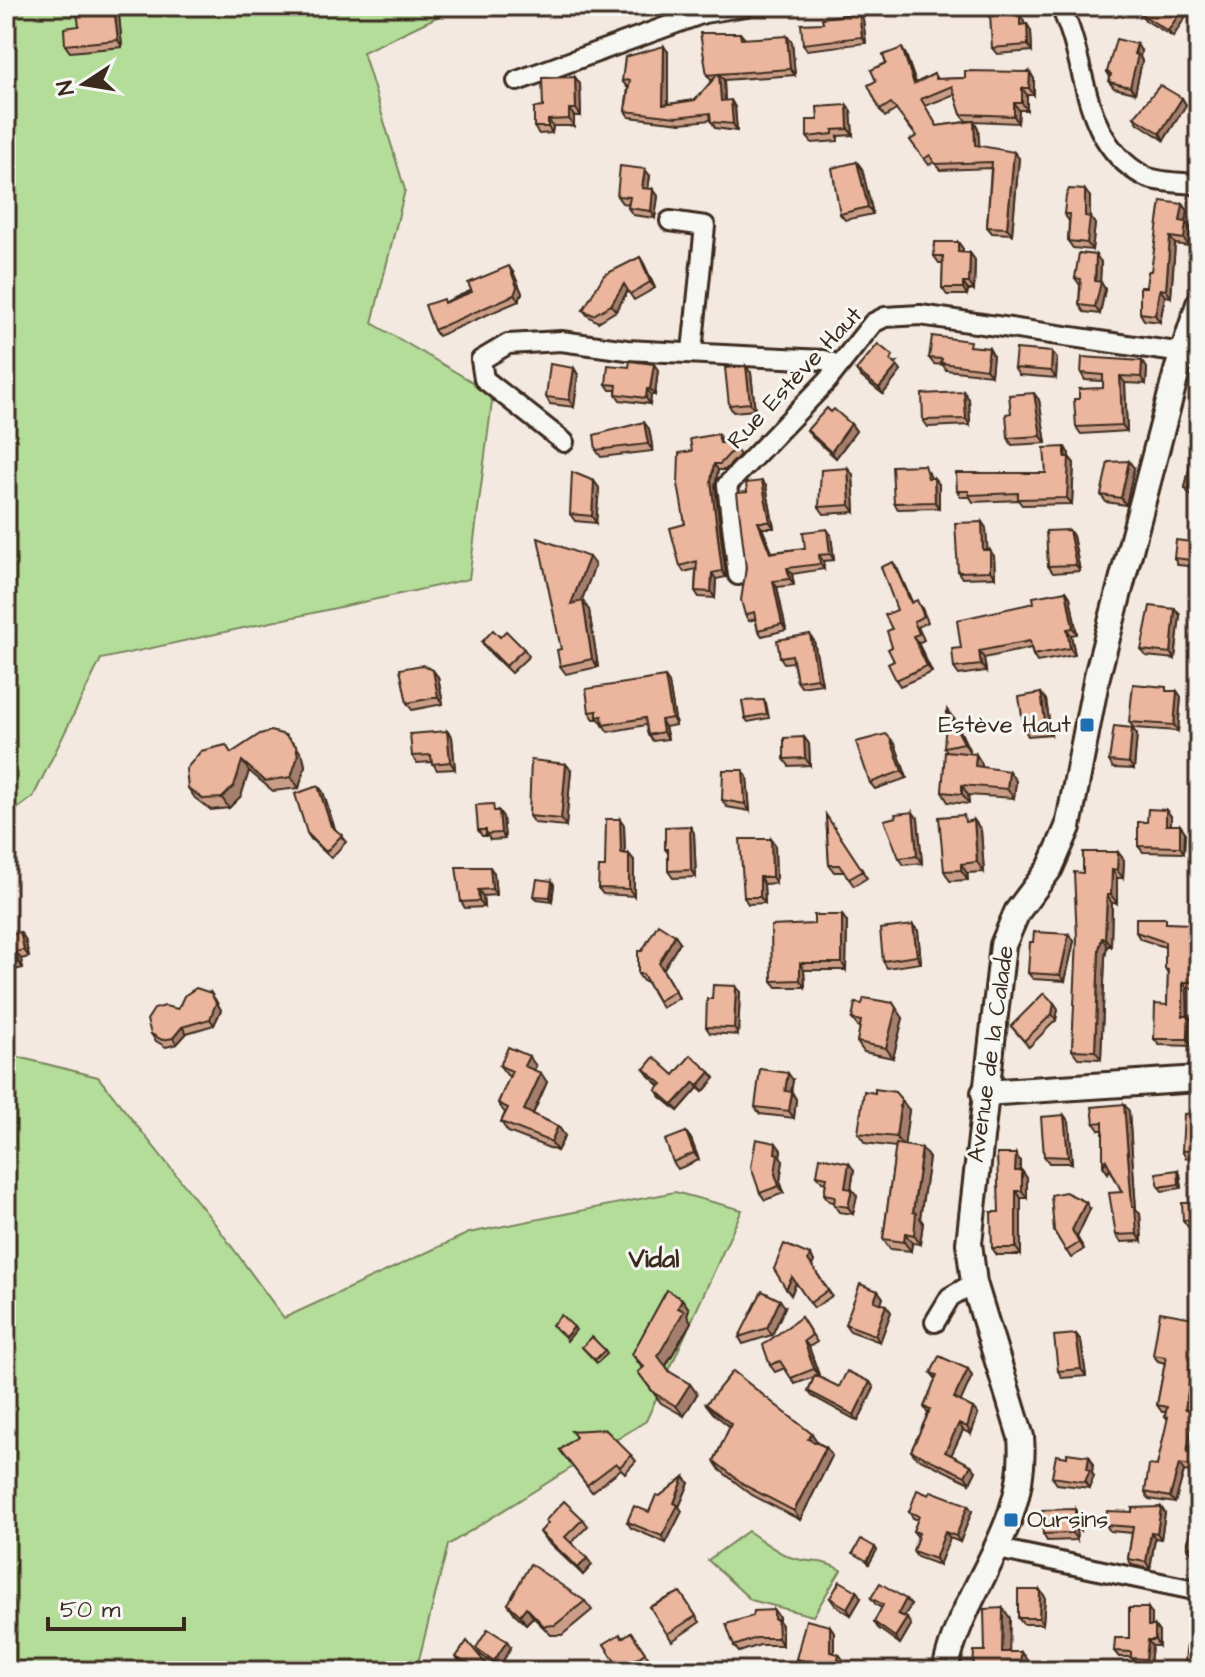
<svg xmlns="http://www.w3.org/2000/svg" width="1205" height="1677" font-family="'Architects Daughter',sans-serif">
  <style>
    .green { fill: #b4dd99; stroke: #78845c; stroke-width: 2 }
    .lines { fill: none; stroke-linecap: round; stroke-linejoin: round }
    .minor-casing { stroke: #3b2a1e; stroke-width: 24 }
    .tertiary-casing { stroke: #3b2a1e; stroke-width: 30 }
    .minor { stroke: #f6f6f2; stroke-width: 18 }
    .tertiary { stroke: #f6f6f2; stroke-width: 24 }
    .wall { fill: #ca9d87; stroke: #3b2a1e; stroke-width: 2; fill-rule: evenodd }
    .shaded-wall { fill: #a47f6e; stroke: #3b2a1e; stroke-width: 2 }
    .building { fill: #ebb69d; stroke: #3b2a1e; stroke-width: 2 }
    .poi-dot { fill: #1f6fb2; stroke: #f6f6f2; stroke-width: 3 }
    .labels { text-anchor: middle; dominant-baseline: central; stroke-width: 6; stroke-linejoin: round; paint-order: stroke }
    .street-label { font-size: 24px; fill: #3b2a1e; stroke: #f6f6f2 }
    .poi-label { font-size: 24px; fill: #3b2a1e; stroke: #f6f6f2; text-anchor: end }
    .neighbourhood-label { font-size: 26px; font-weight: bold; fill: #3b2a1e; stroke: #f6f6f2 }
  </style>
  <rect width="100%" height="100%" fill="#f4e9e1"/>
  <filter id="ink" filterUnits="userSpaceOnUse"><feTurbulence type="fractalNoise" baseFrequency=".0125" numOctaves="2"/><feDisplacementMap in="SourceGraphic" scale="16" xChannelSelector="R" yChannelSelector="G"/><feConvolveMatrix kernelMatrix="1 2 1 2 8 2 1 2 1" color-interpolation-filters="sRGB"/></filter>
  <g filter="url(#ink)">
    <g class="green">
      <polygon points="6,6 460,6 363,52 405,190 372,323 493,394 469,579 101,659 33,797 6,817"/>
      <polygon points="6,1054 98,1077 213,1221 284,1318 469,1233 675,1192 742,1210 646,1421 448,1545 416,1671 6,1671"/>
      <path d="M748,1531C762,1540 777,1553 793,1558C813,1564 820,1558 841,1570L813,1616L751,1600L708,1560Z"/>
    </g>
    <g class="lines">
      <g class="minor-casing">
        <g id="minor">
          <path d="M1060,6C1089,62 1079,141 1144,176C1157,183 1183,182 1199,185"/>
          <polyline points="517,81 704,13 746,6"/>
          <polyline points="670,221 705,226 692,351"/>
          <polyline points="564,442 484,379 481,360 508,344 561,341 627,350 824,360 839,365"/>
          <polyline points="738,575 727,485 827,381 873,323 885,317 920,315 1183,353"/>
          <polyline points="935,1322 950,1297 974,1283"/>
          <polyline points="998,1549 1199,1591"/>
        </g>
      </g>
      <g class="tertiary-casing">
        <g id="tertiary">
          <polyline points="984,1093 1199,1079"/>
          <path d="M945,1671C962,1586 1029,1530 1021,1437L974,1283L969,1243L1003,945L1017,912L1050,868L1068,827L1097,676L1177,371L1199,304"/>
        </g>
      </g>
      <use href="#minor" class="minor"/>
      <use href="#tertiary" class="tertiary"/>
    </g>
    <g class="wall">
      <polygon points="1190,9 1173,37 1145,20 1141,14"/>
      <polygon points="119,15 122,47 70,52 65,45 79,26"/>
      <polygon points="863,19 866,43 807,50 803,44"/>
      <polygon points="1024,21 1024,25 1027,24 1031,31 1032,51 997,54 992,48"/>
      <polygon points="740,33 745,39 792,42 795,75 724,80 725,101 735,107 737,131 715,128 711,120 681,123 629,117 625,111 628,87 627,87 622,81 668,52 668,104 695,100 712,81 707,75"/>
      <polygon points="1141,51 1140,57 1142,61 1135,93 1114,88 1109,82 1110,77 1107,72"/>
      <path d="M906,55L916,83L934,74L937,79L965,78L1030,72L1034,79V95H1027V110H1019L1018,123L974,121L978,128L979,146L1019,158L1012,234L992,233L987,227L991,168L940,170L934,162L929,165L910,140L916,136L896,110L885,117L880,110L876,81ZM955,94L961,114L966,121H973L937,126L925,106Z"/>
      <polygon points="575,77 580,84 581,116 574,116 574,126 553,126 552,133 539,134 534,127 543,107"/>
      <polygon points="1182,98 1186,105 1164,140 1138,123 1134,117"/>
      <polygon points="851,111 853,135 838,136 838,141 812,143 807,137 818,120"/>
      <polygon points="857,162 862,169 873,214 845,220 840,214"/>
      <polygon points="650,176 648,189 653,189 658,196 655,218 633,215 628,208 629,204 622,203 617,196"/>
      <polygon points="1090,197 1090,217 1095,224 1092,250 1073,248 1068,241 1069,221 1064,214"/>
      <polygon points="1183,204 1188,211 1186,222 1191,228 1189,246 1175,244 1171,297 1165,296 1160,322 1144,320 1140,313 1151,271"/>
      <polygon points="958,242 963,249 963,252 970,253 975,260 974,290 968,290 967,295 947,295 942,288 943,263 939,263 934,256"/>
      <polygon points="640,257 644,264 655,288 634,300 628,291 616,311 598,322 588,316 583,310"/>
      <polygon points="1101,262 1100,282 1105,289 1100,314 1084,312 1079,305 1080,285 1075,278"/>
      <polygon points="513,272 522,293 519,301 438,336 434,330 445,302"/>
      <polygon points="993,355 991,375 946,370 943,365 934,364 929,358"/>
      <polygon points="1057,359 1056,378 1019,375 1014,368"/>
      <polygon points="1142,361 1147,368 1146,384 1125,383 1127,431 1081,434 1076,427 1079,399 1103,388 1103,381 1085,380 1081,373"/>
      <polygon points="897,362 895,364 901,371 883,394 860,376 856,370"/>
      <polygon points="574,368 578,375 574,407 550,404 546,397"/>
      <polygon points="658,370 655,395 651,395 650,404 620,400 616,394 616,390 610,390 606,384"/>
      <polygon points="751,373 755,410 733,412 729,405"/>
      <polygon points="969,399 970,425 928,427 923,420"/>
      <polygon points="1039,400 1046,443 1012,445 1008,438 1011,413"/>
      <polygon points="831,412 851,424 856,431 836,458 812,437 807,430"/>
      <polygon points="1199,423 1199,496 1190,495 1185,488"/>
      <polygon points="649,429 653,451 601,457 596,450"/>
      <polygon points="718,434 723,443 731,443 740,455 725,470 718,470 715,486 726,577 716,579 715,598 699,597 695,591 696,569 684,572 680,566 692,451"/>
      <polygon points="1069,454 1069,457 1074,463 1072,504 1022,505 1018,500 973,502 970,497 961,497 957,491 1046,473"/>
      <polygon points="1134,468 1126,505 1106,502 1101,495"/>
      <polygon points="928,471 931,478 939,484 939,508 898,509 894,503"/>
      <polygon points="853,475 855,512 824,514 819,507"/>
      <polygon points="594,481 599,488 596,523 575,521 570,514"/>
      <polygon points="762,481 766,486 774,528 762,528 772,552 805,548 831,535 834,560 823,561 824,569 792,574 794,585 777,587 786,630 762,636 758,630 755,619 749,621 745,615 747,492"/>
      <polygon points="982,522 986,528 987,550 994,556 995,577 962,578 958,572"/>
      <polygon points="1069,530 1073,536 1080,571 1053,573 1048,566"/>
      <polygon points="1199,543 1199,567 1178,565 1174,558"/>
      <polygon points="595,565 581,602 589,610 598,667 566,674 560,666 561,649"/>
      <polygon points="897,568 912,602 921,606 928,622 918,627 924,640 918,643 932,672 900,686 896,680 892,647 892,629 897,610"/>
      <polygon points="1066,591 1070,597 1077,634 1071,635 1075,655 1037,662 1033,655 1031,648 984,658 986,671 959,675 954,668 961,648 1034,603"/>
      <polygon points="1175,609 1180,615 1175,659 1146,656 1141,650"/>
      <polygon points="500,637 524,649 529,656 511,673 486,649 482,642"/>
      <polygon points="814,641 822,684 801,687 797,681 793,662 784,663 780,657"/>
      <polygon points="438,677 443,704 412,710 407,703"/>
      <polygon points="665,677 669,683 676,725 665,727 668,739 653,741 648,735 646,725 608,732 599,719 594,719 589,712"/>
      <polygon points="1177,691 1181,697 1178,731 1134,728 1129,722"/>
      <polygon points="1041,693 1046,700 1051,734 1028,736 1024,729"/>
      <polygon points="764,700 766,703 769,718 748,722 745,718"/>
      <polygon points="955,720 971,754 982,764 982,767 1016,781 1014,798 968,795 969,804 948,802 942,792 947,751 944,747"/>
      <polygon points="447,731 452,737 455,769 437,770 432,762 417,763 412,756"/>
      <polygon points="1137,734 1134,769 1113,768 1109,761"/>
      <polygon points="804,737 809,744 810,765 789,766 784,759"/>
      <polygon points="895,744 907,778 875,789 870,783"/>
      <polygon points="232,753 303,756 305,766 299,788 273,791 249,771 241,796 229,808 211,810 195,798 188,788"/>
      <polygon points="571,770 566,826 534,823 529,816"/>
      <polygon points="747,777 750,811 727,807 722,800"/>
      <polygon points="318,786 323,792 335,829 346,842 331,858 311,839 307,833"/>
      <polygon points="498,810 503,817 505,839 490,840 488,836 482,836 478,830"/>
      <polygon points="1166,810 1171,816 1171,825 1180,825 1185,832 1184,853 1143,852 1138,846 1147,822"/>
      <polygon points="826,815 867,878 854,886 844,872 834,872 829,865"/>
      <polygon points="620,819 624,825 625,853 634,860 634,896 603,894 598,888"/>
      <polygon points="918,819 922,863 904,865 899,858"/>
      <polygon points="974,820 981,830 984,872 967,873 968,880 950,881 944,871 969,821"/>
      <polygon points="690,826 694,833 696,877 673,878 668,871 668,853 665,849"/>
      <polygon points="771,839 775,845 776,883 764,884 765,903 748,904 744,897"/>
      <polygon points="1118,852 1124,860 1123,878 1117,878 1117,903 1112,903 1111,946 1107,946 1105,957 1101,1059 1078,1058 1072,1050 1083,873"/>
      <polygon points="494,873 496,895 483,896 484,907 465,908 461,902"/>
      <polygon points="552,881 554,885 552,901 537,899 534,896"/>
      <polygon points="842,915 847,922 846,970 804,970 805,987 777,987 772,981 814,924"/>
      <polygon points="1169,923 1195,931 1196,956 1199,956 1199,988 1187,988 1188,1016 1193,1022 1193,1046 1159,1045 1154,1039 1167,1005 1168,974 1165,969 1165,947 1140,939 1136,932"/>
      <polygon points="918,931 921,963 887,968 883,961"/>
      <polygon points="6,935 25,939 29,957 21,959 23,968 6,972"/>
      <polygon points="675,935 680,942 663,970 679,998 662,1008 646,981 643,981 638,974 642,951"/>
      <polygon points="1074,941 1065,981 1033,979 1028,973 1033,942"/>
      <polygon points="736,986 740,992 738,1035 710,1033 706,1027"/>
      <polygon points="215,999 221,1010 214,1025 187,1033 177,1044 166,1047 156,1041 151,1034 178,1009"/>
      <polygon points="1054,1003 1058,1009 1056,1020 1029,1047 1011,1026"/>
      <polygon points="903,1018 893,1058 864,1052 857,1042 860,1029 852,1019"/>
      <polygon points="500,1066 536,1066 534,1070 547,1082 533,1114 558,1126 565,1136 557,1151 508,1132 501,1122 505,1113 498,1103 510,1077 507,1075"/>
      <polygon points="644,1069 674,1075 710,1072 715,1078 703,1092 698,1088 678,1111 661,1097 656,1090 660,1086 649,1076"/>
      <polygon points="793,1080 791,1092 796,1099 794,1118 760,1114 755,1107"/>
      <polygon points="1124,1104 1129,1111 1136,1209 1140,1214 1142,1241 1121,1242 1116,1235 1122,1192 1110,1169 1108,1173 1103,1166 1103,1130 1099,1130 1094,1123"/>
      <polygon points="909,1110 904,1145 929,1158 920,1218 923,1223 920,1244 912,1243 911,1251 890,1249 883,1239 896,1147 865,1143 858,1133"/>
      <polygon points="1199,1113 1199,1157 1186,1158 1182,1151"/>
      <polygon points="1064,1115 1069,1122 1072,1163 1049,1163 1044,1156"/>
      <polygon points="686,1132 691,1139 699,1160 678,1169 673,1162"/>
      <polygon points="781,1150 780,1156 783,1161 780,1181 784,1193 765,1200 760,1193"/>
      <polygon points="1020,1161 1020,1171 1022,1171 1027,1178 1027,1198 1021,1198 1021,1255 997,1255 992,1248 999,1212"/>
      <polygon points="854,1170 851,1189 857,1196 853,1214 839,1212 834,1205 834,1202 829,1201 824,1194 826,1183 822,1182 817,1175"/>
      <polygon points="1178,1170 1180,1174 1182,1188 1162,1191 1159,1187"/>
      <polygon points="1199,1203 1199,1226 1188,1227 1183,1220"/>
      <polygon points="1090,1209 1077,1237 1084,1249 1071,1258 1054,1231"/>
      <polygon points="810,1255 814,1261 812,1266 832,1296 814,1308 796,1283 791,1295 774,1269"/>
      <polygon points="878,1291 883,1298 881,1303 891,1312 880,1342 850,1331 845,1324"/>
      <polygon points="682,1299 689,1309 687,1315 691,1322 666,1366 670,1372 690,1384 697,1394 684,1416 661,1403 638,1372 642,1368 632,1354"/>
      <polygon points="785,1307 772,1335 743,1344 739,1337"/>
      <polygon points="801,1317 817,1342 809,1347 819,1375 816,1376 839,1387 870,1382 874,1388 858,1421 812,1396 808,1391 814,1377 795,1384 785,1368 775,1372 770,1365"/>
      <polygon points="1199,1319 1199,1382 1196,1381 1191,1410 1199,1420 1193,1453 1199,1460 1197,1473 1184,1471 1175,1503 1149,1499 1145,1492 1157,1466 1168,1420 1165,1416 1166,1412 1162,1412 1157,1405 1165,1363 1158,1361 1153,1355"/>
      <polygon points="1076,1334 1081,1341 1086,1376 1062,1378 1058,1371"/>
      <polygon points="582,1347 605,1350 607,1354 597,1363"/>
      <polygon points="968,1369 972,1376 960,1401 978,1414 971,1434 963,1430 951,1455 976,1471 970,1483 916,1457 911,1451 928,1414 924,1407 936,1379 931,1373"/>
      <polygon points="706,1404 812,1434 818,1443 826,1447 832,1456 800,1520 752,1495 720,1470 714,1461 730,1427 713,1413"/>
      <polygon points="560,1450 631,1455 636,1461 625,1473 621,1469 592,1492"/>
      <polygon points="1089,1456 1093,1463 1092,1473 1094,1476 1089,1488 1057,1484 1052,1477 1067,1457"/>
      <polygon points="684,1477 689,1483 679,1507 682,1511 666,1543 631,1528 627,1522 649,1512 660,1496"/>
      <polygon points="1161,1507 1165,1513 1161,1539 1155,1538 1150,1569 1132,1565 1128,1559 1132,1533 1110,1531 1106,1525"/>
      <polygon points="972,1511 960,1542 950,1538 939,1565 917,1557 913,1551 918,1537 913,1531 918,1520 913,1518 909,1512"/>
      <polygon points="1079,1516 1080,1530 1076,1530 1077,1540 1047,1541 1043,1534"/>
      <polygon points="583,1519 588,1526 571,1543 592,1565 583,1575 545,1539 540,1532"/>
      <polygon points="1199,1526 1199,1554 1192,1553 1187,1546"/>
      <polygon points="1040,1590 1045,1597 1043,1624 1023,1624 1018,1618"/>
      <polygon points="680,1592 700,1622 672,1641 650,1607"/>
      <polygon points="830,1598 861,1598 851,1615 835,1605"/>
      <polygon points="871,1598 911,1605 904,1617 911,1625 900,1644 878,1628 874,1622 882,1608 876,1605"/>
      <polygon points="585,1601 592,1610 562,1635 551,1635 533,1617 526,1624 515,1614 508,1604"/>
      <polygon points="1148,1608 1152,1614 1152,1626 1159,1632 1159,1646 1152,1646 1150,1664 1136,1664 1131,1657 1119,1657 1114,1651 1129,1638"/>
      <polygon points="779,1617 779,1621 782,1625 782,1645 760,1645 739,1652 734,1646"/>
      <polygon points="830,1626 834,1632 834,1653 844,1661 841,1671 825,1671 801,1665 796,1659"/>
      <polygon points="631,1632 650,1660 633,1671 630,1667 621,1670 604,1644 622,1638"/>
      <polygon points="1198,1632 1193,1669 1190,1668 1185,1662"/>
      <polygon points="511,1647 499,1668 481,1655 476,1648"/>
      <polygon points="456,1657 492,1671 473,1671 461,1663"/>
    </g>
    <g class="shaded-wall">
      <polygon points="1184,6 1188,6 1190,9 1173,37 1168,31"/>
      <polygon points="114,8 119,15 122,47 118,40"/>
      <polygon points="859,13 863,19 866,43 862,37"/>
      <polygon points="1020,15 1024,21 1025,31 1020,25"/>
      <polygon points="1027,24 1031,31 1032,51 1028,45"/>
      <polygon points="787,36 792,42 795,75 790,69"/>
      <polygon points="1137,44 1141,51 1140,57 1142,61 1135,93 1130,87"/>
      <polygon points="664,46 668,52 668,111 663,105"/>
      <polygon points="902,48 906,55 918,90 914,84"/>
      <polygon points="1030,72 1034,79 1034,95 1029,88"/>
      <polygon points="719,74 724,80 725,108 721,101"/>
      <polygon points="575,77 580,84 581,116 576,109"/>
      <polygon points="1022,88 1027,95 1027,110 1022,103"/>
      <polygon points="1182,98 1186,105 1164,140 1160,133"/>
      <polygon points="731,100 735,107 737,131 733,124"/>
      <polygon points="1014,103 1019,110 1018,123 1014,116"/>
      <polygon points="847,105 851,111 853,135 848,129"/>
      <polygon points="569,109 574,116 574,126 569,119"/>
      <polygon points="548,120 553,126 552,133 548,127"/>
      <polygon points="974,121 978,128 980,152 975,145"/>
      <polygon points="1014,152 1019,158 1012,234 1007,228"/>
      <polygon points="857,162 862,169 873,214 868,207"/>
      <polygon points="645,169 650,176 647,195 642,188"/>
      <polygon points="653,189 658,196 655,218 651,211"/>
      <polygon points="1085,190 1090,197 1090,219 1090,217 1095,224 1092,250 1087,243 1085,216"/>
      <polygon points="1183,204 1188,211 1185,228 1180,221"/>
      <polygon points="1186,222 1191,228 1189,246 1184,239"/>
      <polygon points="1170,237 1175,244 1171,297 1166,290"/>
      <polygon points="958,242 963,249 963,259 958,252"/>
      <polygon points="970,253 975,260 974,290 969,283"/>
      <polygon points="1096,255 1101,262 1100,284 1101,282 1105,289 1100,314 1095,307"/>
      <polygon points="640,257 644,264 655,288 650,282"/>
      <polygon points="509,266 513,272 522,293 519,301 514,295"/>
      <polygon points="963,283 968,290 967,295 963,288"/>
      <polygon points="624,284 628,290 616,311 611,305"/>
      <polygon points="1160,289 1165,296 1160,322 1155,315"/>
      <polygon points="989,348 993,355 991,375 986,369"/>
      <polygon points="1052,352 1057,359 1056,378 1051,371"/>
      <polygon points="1142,361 1147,368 1146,384 1141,377"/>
      <polygon points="654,364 658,370 655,395 650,389"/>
      <polygon points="746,366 751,373 755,410 750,403"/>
      <polygon points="897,366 901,371 883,394 879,388"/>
      <polygon points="574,368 578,375 574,407 569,400"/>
      <polygon points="1120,376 1125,383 1127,431 1122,425"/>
      <polygon points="647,389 651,395 650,404 646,398"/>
      <polygon points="964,392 969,399 970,425 966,419"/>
      <polygon points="1034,393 1039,400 1046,443 1041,436"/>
      <polygon points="644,422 649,429 653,451 648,444"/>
      <polygon points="851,424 856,431 836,458 831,452"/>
      <polygon points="1065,447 1069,454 1069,460 1069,457 1074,463 1072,504 1067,498"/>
      <polygon points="1129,461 1134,468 1126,505 1121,498"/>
      <polygon points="714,464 718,470 715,486 726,577 722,571 711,480"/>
      <polygon points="848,468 853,475 855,512 850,505"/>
      <polygon points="934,478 939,484 939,508 935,502"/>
      <polygon points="594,481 599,488 596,523 592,516"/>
      <polygon points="762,481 766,486 774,528 770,522"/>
      <polygon points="758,522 762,528 774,558 770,553"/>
      <polygon points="982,522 986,528 988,556 983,550"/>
      <polygon points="827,529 831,535 834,560 830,554"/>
      <polygon points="1069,530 1073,536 1080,571 1076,565"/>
      <polygon points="990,550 994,556 995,577 990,571"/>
      <polygon points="819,555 823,561 824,569 820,564"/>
      <polygon points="589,557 595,565 577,613 571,604"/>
      <polygon points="893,562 897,568 915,609 911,603"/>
      <polygon points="787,568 792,574 794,585 790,579"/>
      <polygon points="712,573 716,579 715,598 711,592"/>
      <polygon points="773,581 777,587 786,630 782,624"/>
      <polygon points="1066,591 1070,597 1077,634 1073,628"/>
      <polygon points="583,601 589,610 598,667 592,659"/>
      <polygon points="1175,609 1180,615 1175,659 1171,653"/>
      <polygon points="1067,629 1071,635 1075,655 1070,648"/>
      <polygon points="810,634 814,641 822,684 817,678"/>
      <polygon points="913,636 918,643 932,672 927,666"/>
      <polygon points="979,651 984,658 986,671 981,665"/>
      <polygon points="433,670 438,677 443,704 438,697"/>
      <polygon points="665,677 669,683 676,725 672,718"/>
      <polygon points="1177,691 1181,697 1178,731 1174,725"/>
      <polygon points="1041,693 1046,700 1051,734 1046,728"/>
      <polygon points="947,710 955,720 971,754 964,743"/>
      <polygon points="661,720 665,727 668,739 663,732"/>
      <polygon points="1132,728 1137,734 1134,769 1129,763"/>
      <polygon points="447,731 452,737 455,769 450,762"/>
      <polygon points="804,737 809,744 810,765 805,758"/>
      <polygon points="890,738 895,744 907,778 902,771"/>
      <polygon points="296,746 303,756 305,766 299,788 291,777"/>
      <polygon points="976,754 982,764 981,776 975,766"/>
      <polygon points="242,761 249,771 241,796 229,808 222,798"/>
      <polygon points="566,764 571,770 566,826 561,819"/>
      <polygon points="743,770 747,777 750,811 745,804"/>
      <polygon points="1009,771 1016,781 1014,798 1007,789"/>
      <polygon points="962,785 968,795 969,804 962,794"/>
      <polygon points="318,786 323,792 336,833 331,826"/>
      <polygon points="1166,810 1171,816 1171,832 1166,825"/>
      <polygon points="499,811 503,817 505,839 501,833"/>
      <polygon points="913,812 918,819 922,863 917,856"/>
      <polygon points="620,819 624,825 625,859 621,853"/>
      <polygon points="974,820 981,830 984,872 977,862"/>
      <polygon points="1180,825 1185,832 1184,853 1180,847"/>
      <polygon points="690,826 694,833 696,877 691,870"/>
      <polygon points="771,839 775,845 776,883 772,877"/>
      <polygon points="1118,852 1124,860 1123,878 1117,870"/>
      <polygon points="629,854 634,860 634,896 629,889"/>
      <polygon points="961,864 967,873 968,880 961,870"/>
      <polygon points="490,867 494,873 496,895 492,889"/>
      <polygon points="1112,869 1117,878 1117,903 1111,895"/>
      <polygon points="760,877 764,884 765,903 760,897"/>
      <polygon points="552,881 554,885 552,901 550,897"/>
      <polygon points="478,890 483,896 484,907 479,901"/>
      <polygon points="1107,895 1112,903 1111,946 1105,938"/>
      <polygon points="842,915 847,922 846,970 842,963"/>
      <polygon points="1191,924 1195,931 1197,962 1192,955"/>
      <polygon points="913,925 918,931 921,963 917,956"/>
      <polygon points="20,932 25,939 29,957 24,950"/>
      <polygon points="1069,934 1074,941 1065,981 1060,975"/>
      <polygon points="675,935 680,942 663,970 679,998 659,963"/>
      <polygon points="1102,938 1107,946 1105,957 1101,1059 1095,1051 1099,949"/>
      <polygon points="16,952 21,959 23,968 18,962"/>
      <polygon points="800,963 804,970 805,987 800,980"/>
      <polygon points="1183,982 1187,988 1188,1022 1183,1016"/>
      <polygon points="736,986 740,992 738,1035 734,1028"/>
      <polygon points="211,993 221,1010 214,1025 210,1019"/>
      <polygon points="893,1003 903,1018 893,1058 886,1048"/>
      <polygon points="1054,1003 1058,1009 1056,1020 1052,1014"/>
      <polygon points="1189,1016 1193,1022 1193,1046 1188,1039"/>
      <polygon points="182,1027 187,1033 177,1044 173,1038"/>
      <polygon points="529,1056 536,1066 531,1075 524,1066"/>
      <polygon points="710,1072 715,1078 703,1092 698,1086"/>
      <polygon points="541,1073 547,1082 530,1120 524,1110"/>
      <polygon points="788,1073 793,1080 790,1098 785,1091"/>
      <polygon points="694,1082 698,1088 678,1111 673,1105"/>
      <polygon points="792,1092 796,1099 794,1118 789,1111"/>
      <polygon points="901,1099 909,1110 904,1148 896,1137"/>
      <polygon points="1124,1104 1129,1111 1136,1209 1140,1214 1142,1241 1137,1234 1132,1207"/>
      <polygon points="1064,1115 1069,1122 1072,1163 1068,1157"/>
      <polygon points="558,1126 565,1136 557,1151 551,1142"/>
      <polygon points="686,1132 691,1139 699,1160 694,1153"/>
      <polygon points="776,1143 781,1150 780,1156 783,1161 780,1181 784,1193 779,1186 775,1174 775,1153"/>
      <polygon points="922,1148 929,1158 920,1218 923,1223 920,1244 914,1235 913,1212"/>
      <polygon points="1016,1154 1020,1161 1020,1178 1015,1171"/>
      <polygon points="1106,1160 1111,1167 1108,1173 1103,1166"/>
      <polygon points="849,1163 854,1170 850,1195 845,1188"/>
      <polygon points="1178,1170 1180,1174 1182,1188 1179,1184"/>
      <polygon points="1022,1171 1027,1178 1027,1198 1022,1191"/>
      <polygon points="852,1189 857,1196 853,1214 848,1207"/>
      <polygon points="1016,1191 1021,1198 1021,1255 1016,1248"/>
      <polygon points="1086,1202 1090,1209 1077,1237 1084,1249 1072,1230"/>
      <polygon points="905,1233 912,1243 911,1251 904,1242"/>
      <polygon points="810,1255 814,1261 812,1266 832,1296 808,1260"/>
      <polygon points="792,1277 796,1283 791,1295 786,1289"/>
      <polygon points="878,1291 883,1298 879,1308 874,1301"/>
      <polygon points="682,1299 689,1309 687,1315 691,1322 665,1367 658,1356"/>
      <polygon points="780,1300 785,1307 772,1335 767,1328"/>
      <polygon points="886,1305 891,1312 880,1342 875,1335"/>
      <polygon points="574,1327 576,1330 567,1341 565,1337"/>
      <polygon points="1076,1334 1081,1341 1086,1376 1081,1369"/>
      <polygon points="804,1341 809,1347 819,1375 814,1369"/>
      <polygon points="968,1369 972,1376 959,1405 954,1398"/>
      <polygon points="1191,1374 1196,1381 1190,1416 1185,1409"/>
      <polygon points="870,1382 874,1388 858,1421 854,1415"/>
      <polygon points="690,1384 697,1394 684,1416 676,1406"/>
      <polygon points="973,1408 978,1414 971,1434 967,1427"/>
      <polygon points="1195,1411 1199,1417 1199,1420 1192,1458 1187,1452"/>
      <polygon points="959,1423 963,1430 950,1458 945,1452"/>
      <polygon points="812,1434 818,1443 814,1448 808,1439"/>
      <polygon points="826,1447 832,1456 800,1520 794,1511"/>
      <polygon points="1194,1453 1199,1460 1197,1473 1192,1466"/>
      <polygon points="1089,1456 1093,1463 1092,1473 1094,1476 1089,1488 1085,1482"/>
      <polygon points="1179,1464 1184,1471 1175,1503 1170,1497"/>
      <polygon points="971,1465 976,1471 970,1483 965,1476"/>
      <polygon points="684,1477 689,1483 679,1507 682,1511 666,1543 662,1536"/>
      <polygon points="968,1505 972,1511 960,1542 956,1536"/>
      <polygon points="1161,1507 1165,1513 1161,1539 1157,1533"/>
      <polygon points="1075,1509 1079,1516 1080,1530 1075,1523"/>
      <polygon points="1072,1523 1076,1530 1077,1540 1072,1533"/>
      <polygon points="945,1532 950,1538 939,1565 935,1559"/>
      <polygon points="1151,1532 1155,1538 1150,1569 1146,1562"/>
      <polygon points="875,1547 877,1550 869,1564 867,1561"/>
      <polygon points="587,1558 592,1565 583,1575 578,1568"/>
      <polygon points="1040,1590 1045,1597 1043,1624 1039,1618"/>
      <polygon points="857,1591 861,1598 851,1615 847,1608"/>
      <polygon points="906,1599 911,1605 902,1620 898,1614"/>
      <polygon points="526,1607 533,1617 526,1624 520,1615"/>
      <polygon points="1003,1608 1010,1618 1009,1661 1002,1652"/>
      <polygon points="1148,1608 1152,1614 1152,1632 1148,1626"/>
      <polygon points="774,1610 779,1617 779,1621 782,1625 782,1645 778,1638 774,1619"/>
      <polygon points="907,1618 911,1625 900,1644 895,1637"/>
      <polygon points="830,1626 834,1632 834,1659 830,1652"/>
      <polygon points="1155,1626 1159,1632 1159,1646 1155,1640"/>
      <polygon points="1148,1640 1152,1646 1150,1664 1146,1659"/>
      <polygon points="507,1641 511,1647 499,1668 494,1661"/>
      <polygon points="1021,1652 1028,1661 1027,1671 1020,1671"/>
      <polygon points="839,1654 844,1661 841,1671 838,1671 836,1668"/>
    </g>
    <g class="building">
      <polygon points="1146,6 1184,6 1168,31 1141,14"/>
      <polygon points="114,8 118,40 65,45 64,28 79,26 77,12"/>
      <polygon points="859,13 862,37 803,44 801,24 823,23 822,18"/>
      <polygon points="990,13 1020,15 1020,25 1027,24 1028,45 992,48"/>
      <polygon points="700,33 740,33 741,39 787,36 790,69 719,74 721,101 731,100 733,124 711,122 710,113 676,117 625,111 630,80 622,81 625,57 664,46 663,105 695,100 718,74 707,75"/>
      <polygon points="1116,39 1137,44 1134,54 1138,55 1130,87 1109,82 1111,74 1107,72"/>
      <polygon points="902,48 914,84 934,74 936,79 965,78 965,71 1030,72 1029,88 1022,88 1022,103 1014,103 1014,116 961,114 952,86 921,99 937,126 974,121 975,145 1014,152 1007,228 987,227 992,162 935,164 930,155 924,159 910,140 917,136 891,103 880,110 868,85 876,81 871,70 886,63 883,55"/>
      <polygon points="575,77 576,109 569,109 569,119 548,120 548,127 534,127 534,108 543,107 542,78"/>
      <polygon points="1160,85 1182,98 1160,133 1134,117"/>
      <polygon points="847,105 848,129 833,130 833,134 807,137 807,120 818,120 817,107"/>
      <polygon points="857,162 868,207 840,214 832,168"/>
      <polygon points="620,166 645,169 642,188 653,189 651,211 628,208 630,197 617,196"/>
      <polygon points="1069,189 1085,190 1085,216 1090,217 1087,243 1068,241 1070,214 1064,214 1066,196"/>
      <polygon points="1161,201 1183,204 1180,221 1186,222 1184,239 1170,237 1166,290 1160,289 1155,315 1140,313 1140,287 1146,287 1148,271 1151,271"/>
      <polygon points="935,242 958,242 958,252 970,253 969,283 963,283 963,288 942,288 943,256 934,256"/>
      <polygon points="1079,253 1096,255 1095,281 1101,282 1095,307 1079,305 1081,279 1075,278"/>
      <polygon points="640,257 650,282 630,294 624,284 611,305 593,315 583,310 604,275"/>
      <polygon points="509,266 517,287 514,295 434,330 425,305 443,299 444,303 472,292 468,283"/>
      <polygon points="932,336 970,341 969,346 989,348 986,369 941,363 942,359 929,358"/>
      <polygon points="878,344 893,356 890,360 897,366 879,388 856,370"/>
      <polygon points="1016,349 1052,352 1051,371 1014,368"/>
      <polygon points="1082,357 1142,361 1141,377 1120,376 1122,425 1076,427 1074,399 1079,399 1079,389 1103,388 1103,375 1081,373"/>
      <polygon points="630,361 654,364 650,389 647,389 646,398 616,394 617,385 606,384 608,365 629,367"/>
      <polygon points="550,364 574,368 569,400 546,397"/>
      <polygon points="746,366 750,403 729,405 725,368"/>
      <polygon points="964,392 966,419 923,420 922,394"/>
      <polygon points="1034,393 1041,436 1008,438 1006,414 1011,413 1009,395"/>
      <polygon points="827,408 831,412 834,409 851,424 831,452 807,430"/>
      <polygon points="644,422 648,444 596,450 594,435"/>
      <polygon points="1199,423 1199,489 1185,488"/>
      <polygon points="718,434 720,443 731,443 735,448 720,464 714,464 711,480 722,571 712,573 711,592 695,591 697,561 680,566 670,528 685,524 678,484 679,453 692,451 690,439"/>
      <polygon points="1065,447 1065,457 1069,457 1067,498 1018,499 1018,493 969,495 969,491 957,491 956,473 1046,473 1044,448"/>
      <polygon points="1129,461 1121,498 1101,495 1108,462"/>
      <polygon points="924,465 928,478 934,478 935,502 894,503 892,466"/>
      <polygon points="848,468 850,505 819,507 821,470"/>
      <polygon points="572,472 594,481 592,516 570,514"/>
      <polygon points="762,481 770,522 758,522 770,553 805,548 803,532 827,529 830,554 819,555 820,564 787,568 790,579 773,581 782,624 758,630 754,612 745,615 741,600 746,568 737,493 747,492 746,483"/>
      <polygon points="982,522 983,550 990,550 990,571 958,572 955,523"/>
      <polygon points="1069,530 1076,565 1048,566 1046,531"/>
      <polygon points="538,538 589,557 571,604 583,601 592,659 560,666 557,650 561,649"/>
      <polygon points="1176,540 1199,543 1199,561 1174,558"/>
      <polygon points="893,562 911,603 917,600 924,616 914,621 919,634 913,636 927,666 896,680 888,664 894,661 888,649 892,647 887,631 892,629 885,615 897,610 881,567"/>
      <polygon points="1066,591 1073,628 1067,629 1070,648 1033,655 1030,641 979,651 981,665 954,668 952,649 961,648 957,620 1034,603 1033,597"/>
      <polygon points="1150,606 1175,609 1171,653 1141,650"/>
      <polygon points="493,630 500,637 506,631 524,649 506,666 482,642"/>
      <polygon points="810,634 817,678 797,681 792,655 780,657 777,640"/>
      <polygon points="422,665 433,670 438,697 407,703 400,669"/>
      <polygon points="665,677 672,718 661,720 663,732 648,735 645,718 603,725 602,716 597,717 597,711 589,712 586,689"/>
      <polygon points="1133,684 1166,687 1166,691 1177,691 1174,725 1129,722"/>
      <polygon points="1041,693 1046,728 1024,729 1019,697"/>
      <polygon points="764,700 767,714 745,718 742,701"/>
      <polygon points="947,710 964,743 944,747"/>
      <polygon points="1114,726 1132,728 1129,763 1109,761"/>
      <polygon points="271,731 285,735 296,746 298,756 291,777 265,781 242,761 234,786 222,798 203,799 188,788 186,769 201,751 226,745 231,753 260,734"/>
      <polygon points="447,731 450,762 432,764 431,755 412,756 410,734"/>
      <polygon points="886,734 890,738 902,771 870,783 856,742"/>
      <polygon points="804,737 805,758 784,759 784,738"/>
      <polygon points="945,751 976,754 975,766 1009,771 1007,789 962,785 962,794 942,792"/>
      <polygon points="531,760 566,764 561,819 529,816"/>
      <polygon points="723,770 743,770 745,804 722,800"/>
      <polygon points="318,786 331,826 342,835 326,852 307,833 295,794"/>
      <polygon points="493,804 494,811 499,811 501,833 486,834 486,830 478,830 476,805"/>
      <polygon points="1148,809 1166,810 1166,825 1180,825 1180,847 1138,846 1138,822 1147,822"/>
      <polygon points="913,812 917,856 899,858 884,820 896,817 895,814"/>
      <polygon points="826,815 863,871 849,879 839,865 829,865"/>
      <polygon points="964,815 965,822 974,820 977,862 961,864 961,870 944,871 939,817"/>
      <polygon points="606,819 620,819 621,853 629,854 629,889 598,888 599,867 605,867"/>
      <polygon points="690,826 691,870 668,871 668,849 665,849 665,827"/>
      <polygon points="740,839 771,839 772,877 760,877 760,897 744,897"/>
      <polygon points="1083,852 1118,852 1117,870 1112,869 1111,895 1107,895 1105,938 1102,938 1099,949 1095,1051 1072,1050 1077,938 1074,872 1083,873"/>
      <polygon points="456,867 490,867 492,889 478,890 479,901 461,902"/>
      <polygon points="537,879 552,881 550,897 534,896"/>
      <polygon points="814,915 842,915 842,963 800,963 800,980 772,981 771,926 814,924"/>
      <polygon points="1136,918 1166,918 1166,923 1191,924 1192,955 1199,956 1199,982 1183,982 1183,1016 1189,1016 1188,1039 1154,1039 1155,1004 1167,1005 1168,970 1165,969 1165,942 1136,932"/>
      <polygon points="658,924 675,935 659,963 675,991 658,1001 643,974 638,974 638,951 642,951"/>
      <polygon points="913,925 917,956 883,961 880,929"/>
      <polygon points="20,932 24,950 16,952 18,962 6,964 6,935"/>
      <polygon points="1034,932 1069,934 1060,975 1028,973 1030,942 1033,942"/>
      <polygon points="713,985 736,986 734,1028 706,1027 707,999 712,999"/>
      <polygon points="196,988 211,993 216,1003 210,1019 182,1027 173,1038 162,1040 151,1034 147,1020 154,1009 165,1006 178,1009 184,996"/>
      <polygon points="1044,993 1054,1003 1052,1014 1024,1041 1011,1026"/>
      <polygon points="864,998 893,1003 896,1008 886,1048 857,1042 861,1021 852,1019 855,1003 862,1004"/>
      <polygon points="508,1047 529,1056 524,1066 541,1073 524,1110 558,1126 551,1142 501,1122 508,1108 498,1103 512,1071 500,1066"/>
      <polygon points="691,1055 710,1072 698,1086 694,1082 673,1105 656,1090 662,1084 644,1069 654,1057 674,1075"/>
      <polygon points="760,1069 788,1073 785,1091 792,1092 789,1111 755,1107"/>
      <polygon points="875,1089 895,1092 901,1099 896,1137 858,1133 864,1091 875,1093"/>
      <polygon points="1124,1104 1132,1207 1135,1207 1137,1234 1116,1235 1109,1193 1122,1192 1106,1160 1103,1166 1103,1122 1094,1123 1092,1107"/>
      <polygon points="1199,1113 1199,1150 1182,1151 1184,1114"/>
      <polygon points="1064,1115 1068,1157 1044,1156 1041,1117"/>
      <polygon points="686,1132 694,1153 673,1162 665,1140"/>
      <polygon points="756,1139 776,1143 775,1153 778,1154 775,1174 779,1186 760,1193 751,1167"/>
      <polygon points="896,1144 922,1148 913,1212 916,1213 914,1235 905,1233 904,1242 883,1239"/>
      <polygon points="997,1154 1016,1154 1015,1171 1022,1171 1022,1191 1016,1191 1016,1248 992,1248 991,1212 999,1212"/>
      <polygon points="820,1157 849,1163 845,1188 852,1189 848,1207 834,1205 835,1196 824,1194 827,1177 817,1175"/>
      <polygon points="1178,1170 1179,1184 1159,1187 1156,1173"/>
      <polygon points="1065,1192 1086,1202 1072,1230 1079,1243 1066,1251 1054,1231 1051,1195"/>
      <polygon points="1182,1203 1199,1203 1199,1219 1183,1220"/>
      <polygon points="784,1244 810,1255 808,1260 828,1290 810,1303 792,1277 786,1289 774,1269"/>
      <polygon points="860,1284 878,1291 874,1301 886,1305 875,1335 845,1324"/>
      <polygon points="667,1290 682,1299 678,1308 684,1311 658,1356 670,1372 690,1384 676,1406 654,1393 638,1372 644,1367 632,1354"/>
      <polygon points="762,1291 780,1300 767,1328 739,1337"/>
      <polygon points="1160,1312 1199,1319 1199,1376 1191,1374 1185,1409 1195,1411 1187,1452 1194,1453 1192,1466 1179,1464 1170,1497 1145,1492 1149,1465 1157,1466 1168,1417 1165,1416 1167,1407 1157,1405 1166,1357 1153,1355"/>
      <polygon points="561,1315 574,1327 565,1337 552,1325"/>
      <polygon points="801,1317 812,1335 804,1341 814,1369 791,1378 780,1361 770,1365 763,1345"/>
      <polygon points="1076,1334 1081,1369 1058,1371 1054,1336"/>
      <polygon points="592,1337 605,1350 595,1360 582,1347"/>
      <polygon points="939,1356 968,1369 954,1398 973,1408 967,1427 959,1423 945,1452 971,1465 965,1476 911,1451 930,1410 924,1407 937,1375 931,1373"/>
      <polygon points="733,1371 812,1434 808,1439 826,1447 794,1511 746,1486 714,1461 731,1424 706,1404"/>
      <polygon points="847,1371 870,1382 854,1415 808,1391 815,1375 839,1387"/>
      <polygon points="605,1429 631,1455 620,1467 616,1463 587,1485 560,1450 576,1437 571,1431"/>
      <polygon points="1067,1453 1089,1456 1087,1469 1090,1470 1085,1482 1052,1477 1056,1455 1067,1457"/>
      <polygon points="684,1477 674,1503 678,1505 662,1536 627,1522 634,1506 649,1512 656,1495 660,1496"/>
      <polygon points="917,1490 929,1495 931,1491 968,1505 956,1536 945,1532 935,1559 913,1551 919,1533 913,1531 919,1516 909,1512"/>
      <polygon points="564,1501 583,1519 565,1537 587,1558 578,1568 540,1532 548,1523 545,1521"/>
      <polygon points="1161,1507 1157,1533 1151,1532 1146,1562 1128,1559 1133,1527 1106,1525 1107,1511 1132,1512 1132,1508"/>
      <polygon points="1075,1509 1075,1523 1072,1523 1072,1533 1043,1534 1042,1510"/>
      <polygon points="1193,1524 1199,1526 1199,1548 1187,1546"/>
      <polygon points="861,1539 875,1547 867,1561 853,1553"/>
      <polygon points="530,1564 585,1601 555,1625 544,1626 526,1607 520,1615 508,1604"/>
      <polygon points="840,1581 857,1591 847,1608 830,1598"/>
      <polygon points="880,1583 906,1599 898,1614 907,1618 895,1637 874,1622 883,1605 871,1598"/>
      <polygon points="1018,1590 1040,1590 1039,1618 1018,1618"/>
      <polygon points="680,1592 696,1616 667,1634 650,1607"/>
      <polygon points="1003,1608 1002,1652 1021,1652 1020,1671 973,1671 974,1651 985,1651 984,1609"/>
      <polygon points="1129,1608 1148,1608 1148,1626 1155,1626 1155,1640 1148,1640 1146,1659 1131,1658 1131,1652 1114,1651 1115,1638 1129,1638"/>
      <polygon points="774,1610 774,1619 777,1619 778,1638 756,1638 734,1646 726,1624 753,1616 754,1611"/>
      <polygon points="806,1620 830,1626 830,1652 839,1654 836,1668 796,1659"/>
      <polygon points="1199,1626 1199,1671 1193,1671 1194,1663 1185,1662 1188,1631 1198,1632"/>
      <polygon points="488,1629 507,1641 494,1661 476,1648"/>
      <polygon points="631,1632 645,1653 628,1664 626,1661 616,1663 604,1644 620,1634 622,1638"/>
      <polygon points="467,1641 492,1671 479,1671 456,1657"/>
      <polygon points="1057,1662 1092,1665 1092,1671 1056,1671"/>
      <polygon points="577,1666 583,1671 574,1671"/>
    </g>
  </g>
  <g class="poi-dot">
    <rect x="1079" y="717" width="16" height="16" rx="4"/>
    <rect x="1003" y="1512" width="16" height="16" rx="4"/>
  </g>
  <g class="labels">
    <g class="street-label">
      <text transform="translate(795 378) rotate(-47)">Rue Estève Haut</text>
      <text transform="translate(991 1054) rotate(-82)">Avenue de la Calade</text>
    </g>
    <g class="poi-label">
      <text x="1071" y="725">Estève Haut</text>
      <text x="1027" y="1520" text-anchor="start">Oursins</text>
    </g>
    <g class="neighbourhood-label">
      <text x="654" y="1259">Vidal</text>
    </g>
  </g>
  <rect width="1205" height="1677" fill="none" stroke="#f6f6f2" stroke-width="32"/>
  <rect x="16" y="16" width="1173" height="1645" fill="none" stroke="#3b2a1e" stroke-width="3" filter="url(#ink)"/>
  <g transform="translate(84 84) rotate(258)" stroke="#f6f6f2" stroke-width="6" paint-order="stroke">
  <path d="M0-6L14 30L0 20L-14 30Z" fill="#3b2a1e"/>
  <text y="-12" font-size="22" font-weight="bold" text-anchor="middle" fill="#3b2a1e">N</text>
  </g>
  <path d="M48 1617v12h136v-12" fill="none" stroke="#3b2a1e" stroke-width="4"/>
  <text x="60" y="1617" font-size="24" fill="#3b2a1e" stroke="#f6f6f2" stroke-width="6" paint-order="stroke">50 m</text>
</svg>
